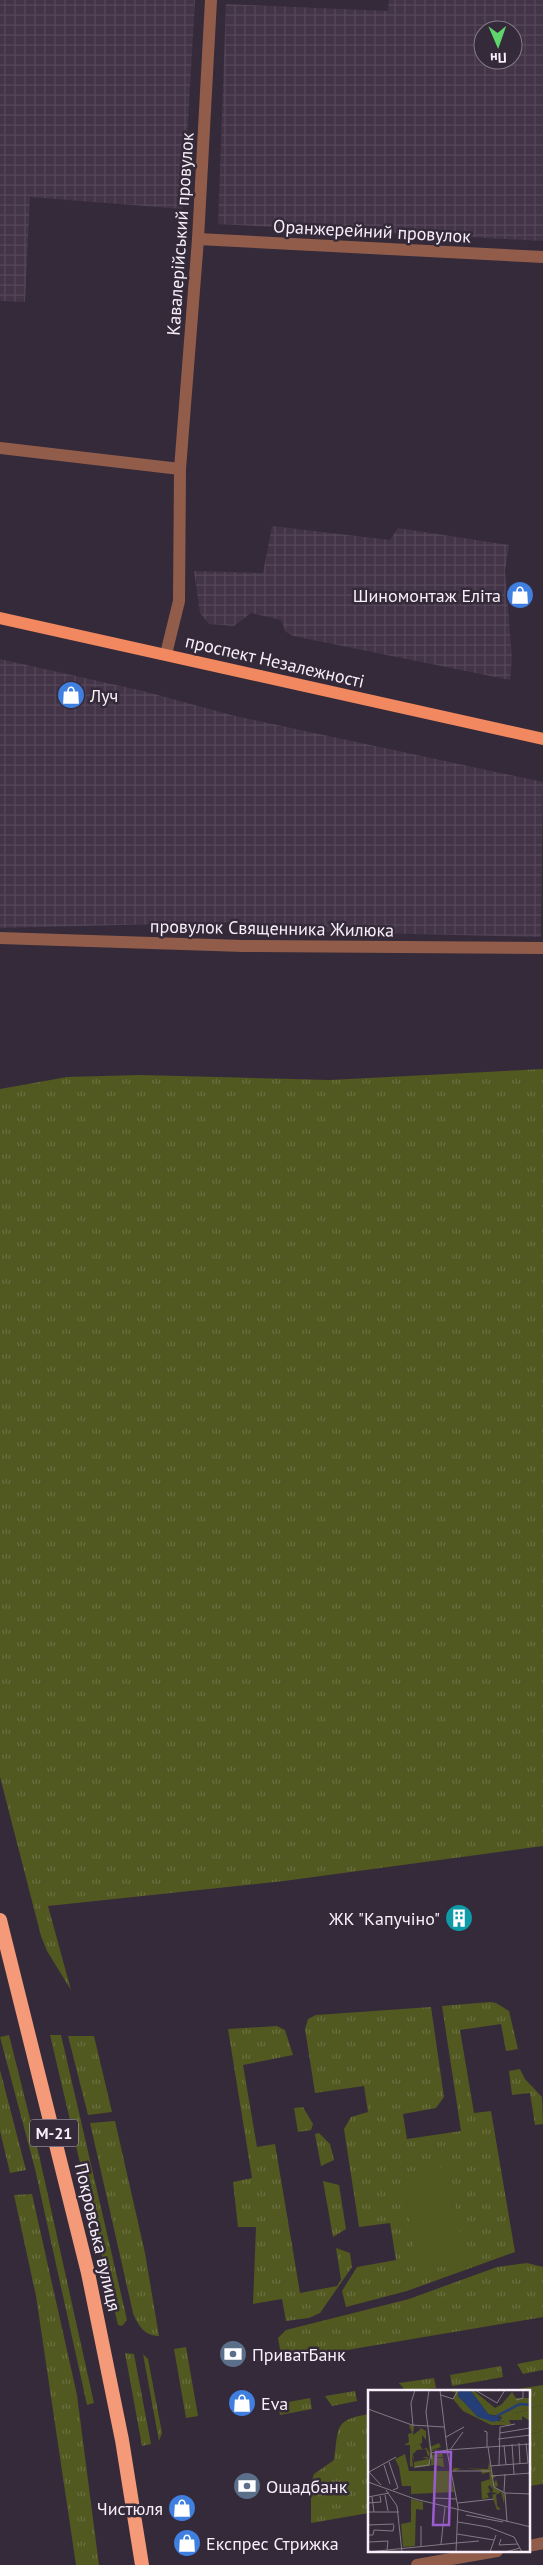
<svg xmlns="http://www.w3.org/2000/svg" width="543" height="2565" font-family="'PT Sans',sans-serif">
  <style>
    .industrial { fill: url(#industrial-grid); fill-rule: evenodd }
    .grass { fill: url(#grass-tufts) }
    .pitch { fill: #515820 }
    .lines { fill: none; stroke-linecap: round; stroke-linejoin: round }
    .minor { stroke: #915d4a; stroke-width: 12 }
    .primary { stroke: #f18860; stroke-width: 12 }
    .trunk { stroke: #f49a78; stroke-width: 14 }
    .labels { text-anchor: middle; dominant-baseline: central; stroke-width: 5; stroke-linejoin: round; paint-order: stroke }
    .shield { fill: #352a39; stroke: #bdb5c0; stroke-width: 1 }
    .shield-label { font-size: 16px; font-weight: bold; fill: #f7f0fa }
    .street-label { font-size: 18px; fill: #f7f0fa; stroke: #352a39 }
    .poi-label { font-size: 18px; fill: #f7f0fa; stroke: #352a39; text-anchor: start }
    .inset-river { fill: none; stroke: #243e78; stroke-width: 2.5 }
    .inset-road { fill: none; stroke: #837986; stroke-width: 1 }
    .view { fill: #9a5dce; fill-opacity: 0.15; stroke: #9a5dce; stroke-width: 2.5 }
    .inset-edge { fill: none; stroke: #f7f0fa; stroke-width: 2.5 }
  </style>
  <defs>
    <pattern id="industrial-grid" width="8" height="8" patternUnits="userSpaceOnUse" patternTransform="scale(1.25)"><rect width="8" height="8" fill="#433448"/><path d="M0 4h8M4 0v8" fill="none" stroke="#56485a"/></pattern>
    <pattern id="grass-tufts" width="24" height="20" patternUnits="userSpaceOnUse" patternTransform="scale(1.25)"><rect width="24" height="20" fill="#515820"/><path d="M3 7l-1-3M5 7V3M7 7l1-3M15 17l-1-3M17 17v-4M19 17l1-3" fill="none" stroke="#6b7041"/></pattern>
  </defs>
  <rect width="100%" height="100%" fill="#352a39"/>
  <g class="industrial">
    <polygon points="0,0 195,0 183,209 30,197 25,302 0,301"/>
    <path d="M389,0H543V241L218,224L226,4L388,11ZM483,30H513V60H483Z"/>
    <polygon points="272,526 390,540 398,528 509,545 505,571 512,658 510,680 293,636 286,632 281,620 251,613 234,626 209,624 200,613 194,571 263,573"/>
    <polygon points="0,659 143,691 235,716 543,782 541,937 243,930 242,922 0,928"/>
  </g>
  <g class="grass">
    <polygon points="543,1069 543,1846 284,1881 48,1906 71,1990 47,1951 41,1936 0,1777 0,1089 67,1077 140,1075 330,1080"/>
    <polygon points="490,2002 496,2003 509,2011 518,2049 506,2051 501,2024 460,2030 474,2113 491,2111 515,2252 407,2291 346,2307 342,2291 357,2267 396,2260 390,2223 359,2227 344,2129 351,2117 368,2112 364,2086 315,2093 305,2029 308,2019 316,2015 431,2007 444,2097 436,2108 403,2114 407,2139 461,2131 442,2006"/>
    <polygon points="277,2026 285,2030 293,2055 243,2065 257,2147 275,2144 300,2293 337,2286 341,2280 336,2248 350,2253 352,2267 320,2313 309,2318 286,2321 282,2299 253,2304 256,2227 238,2227 233,2182 252,2178 228,2029"/>
    <polygon points="9,2035 39,2155 94,2403 87,2405 35,2169 0,2037"/>
    <polygon points="50,2035 61,2035 125,2311 127,2320 122,2326 118,2325"/>
    <polygon points="68,2036 94,2036 112,2112 88,2115"/>
    <polygon points="520,2069 525,2079 542,2097 543,2124 535,2125 530,2093 512,2095 509,2071"/>
    <polygon points="0,2070 26,2170 10,2173 0,2131"/>
    <polygon points="303,2107 313,2124 311,2130 298,2132 294,2108"/>
    <path d="M115,2121L145,2253L159,2336C145,2336 138,2326 133,2313L90,2123Z"/>
    <polygon points="319,2133 330,2144 334,2160 321,2166 315,2134"/>
    <polygon points="323,2181 339,2185 346,2229 333,2237"/>
    <polygon points="32,2194 77,2395 99,2565 76,2565 36,2296 14,2195"/>
    <polygon points="527,2263 543,2267 543,2317 282,2361 278,2338 286,2330 409,2299 497,2267"/>
    <polygon points="186,2347 198,2416 186,2418 174,2349"/>
    <polygon points="125,2353 134,2354 151,2444 142,2446"/>
    <polygon points="143,2354 148,2359 162,2433 159,2441"/>
    <polygon points="543,2359 543,2370 523,2374 517,2364"/>
    <polygon points="501,2366 503,2377 452,2386 450,2375"/>
    <polygon points="434,2378 436,2388 406,2391 399,2383"/>
    <polygon points="543,2385 543,2405 529,2408 529,2391 504,2391"/>
    <polygon points="355,2391 357,2401 332,2406 325,2396"/>
    <polygon points="310,2398 312,2409 280,2415 278,2404"/>
    <path d="M369,2414V2513L311,2523V2483L314,2474L334,2460C339,2427 333,2420 369,2414Z"/>
    <polygon points="543,2431 543,2484 529,2486 529,2432 530,2434"/>
  </g>
  <g class="pitch">
    <polygon points="449,2166 465,2263 418,2270 402,2174"/>
    <polygon points="543,2405 543,2431 530,2434 529,2408"/>
  </g>
  <g class="lines">
    <g class="minor">
      <polyline points="198,239 543,257"/>
      <polyline points="0,448 180,469"/>
      <polyline points="166,654 179,601 180,469 198,239 211,0"/>
      <polyline points="0,938 243,946 543,948"/>
      <polyline points="529,2546 543,2543"/>
      <polyline points="417,2565 497,2551"/>
    </g>
    <polyline class="primary" points="0,618 543,739"/>
    <polyline class="trunk" points="0,1920 88,2273 122,2440 142,2565"/>
  </g>
  <defs>
    <g id="shop-disc" transform="scale(1.4375)"><circle r="9.5" fill="#3f7fe0" stroke="#352a39"/><path d="M-5-2.5h2.3a2.7 3.5 0 0 1 5.4 0H5L5.5 6h-11ZM-1.5-2.5h3a1.5 2.3 0 0 0-3 0Z" fill="#fff"/></g>
    <g id="building-disc" transform="scale(1.4375)"><circle r="9.5" fill="#0f9aa8" stroke="#352a39"/><path d="M-4-6H4V6H1V3H-1V6H-4ZM-2.5-4.3h1.7v1.8h-1.7ZM.8-4.3h1.7v1.8H.8ZM-2.5-1h1.7V.8h-1.7ZM.8-1h1.7V.8H.8Z" fill="#fff"/></g>
    <g id="bank-disc" transform="scale(1.4375)"><circle r="9.5" fill="#5c6f8a" stroke="#352a39"/><path d="M-6-4H6V4H-6ZM0-2.3a2.3 2.3 0 1 0 0 4.6a2.3 2.3 0 1 0 0-4.6Z" fill="#fff"/></g>
  </defs>
  <g fill-rule="evenodd">
    <use href="#shop-disc" x="520" y="595"/>
    <use href="#shop-disc" x="71" y="695"/>
    <use href="#building-disc" x="459" y="1918"/>
    <use href="#bank-disc" x="233" y="2354"/>
    <use href="#shop-disc" x="242" y="2403"/>
    <use href="#bank-disc" x="247" y="2486"/>
    <use href="#shop-disc" x="182" y="2508"/>
    <use href="#shop-disc" x="187" y="2543"/>
  </g>
  <g class="labels">
    <rect class="shield" x="30" y="2119.5" width="48" height="27" rx="4"/>
    <g class="shield-label">
      <text x="54" y="2133">М-21</text>
    </g>
    <g class="street-label">
      <text transform="translate(372 231) rotate(3)">Оранжерейний провулок</text>
      <text transform="translate(180 234) rotate(-86)">Кавалерійський провулок</text>
      <text transform="translate(275 661) rotate(13)">проспект Незалежності</text>
      <text transform="translate(272 928) rotate(1)">провулок Священника Жилюка</text>
      <text transform="translate(98 2237) rotate(77)">Покровська вулиця</text>
    </g>
    <g class="poi-label">
      <text x="501" y="595" text-anchor="end">Шиномонтаж Еліта</text>
      <text x="90" y="695">Луч</text>
      <text x="440" y="1918" text-anchor="end">ЖК "Капучіно"</text>
      <text x="252" y="2354">ПриватБанк</text>
      <text x="261" y="2403">Eva</text>
      <text x="266" y="2486">Ощадбанк</text>
      <text x="163" y="2508" text-anchor="end">Чистюля</text>
      <text x="206" y="2543">Експрес Стрижка</text>
    </g>
  </g>
  <g transform="translate(368 2390)">
    <rect width="162" height="162" fill="#352a39"/>
    <path d="M80,0H91L90,6L110,27L135,32L146,23L162,20V31L154,26V30H141L143,35H123L95,21L85,9L88,3ZM102,0H105L127,18L134,14L144,2L148,8H162V15L124,24ZM41,35L46,36L45,45L53,39L49,36L58,41V50L54,45V53L44,57L52,54L54,59L59,58L62,64L59,38L62,57L71,53L73,57L63,60L74,59L64,61L60,67L58,59L49,60L44,65H45L46,71L44,66L45,77L42,76V55H36L41,52L40,44L44,43ZM80,61L85,78L120,79L121,71L124,85H130L124,89L126,94L128,89L130,96L126,97L137,104L136,114L133,102L128,105L129,113V116L133,119L129,120L124,105L129,103L123,102L125,101L124,94V99L122,95L120,97L122,101L119,100L123,102L119,103L121,108L114,109L113,92L122,89L121,82L114,84L113,80L93,78L86,82ZM74,63L75,67L64,68H75L76,77L67,75L46,78V72L60,69L54,67H59L60,68L63,75V65ZM37,64L41,81H81L86,102L43,104V96H34L31,77L27,69Z" fill="#515820"/>
    <path d="M103,1L130,22L137,15L161,10L162,20L146,23L139,31L131,32L134,27L120,24Z" fill="#515820"/>
    <path d="M43,109L55,112V120L48,119L47,156L35,157L33,134L43,132Z" fill="#515820"/>
    <path d="M91,0H102L120,24L134,29L125,32L110,27L90,6Z" fill="#243e78"/>
    <path class="inset-river" d="M127,27L152,14L163,15"/>
    <path class="inset-road" d="M61,0L58,22L64,69M72,0L80,66L90,117L88,162M107,0L129,13L137,0M73,5L85,9L90,0M148,10L155,8V0M0,19L44,35L76,37M45,36L43,13L47,0M116,41L119,42V57M132,43L162,38M78,47L96,37M130,49L163,45M151,53L152,74M144,54L146,84M136,55L138,75M120,57L126,97L137,103L163,104M79,60L163,54M82,60L95,42M63,63L79,60M21,72L30,98L25,100M16,75L22,94M122,76L160,73L158,53M131,76L132,37L147,34M47,77L61,75L63,63M0,81L13,95M83,81H122M1,82L28,67M123,86L163,83M0,92L47,109L163,137M18,100L29,116L34,162M136,102L137,84M137,103L139,132M17,105L20,121M0,107L21,103M4,107L6,122M66,108L88,109M0,113L13,112L12,106M90,113L126,109M0,122H31M98,125L135,132M90,132L120,137L146,147L154,162M0,133V135L26,134M53,136V156M89,144L126,150M0,145H5L6,140L25,141L26,135M133,149L131,155L150,154M1,152L20,151L19,160M88,153L111,151M73,154L77,117M0,162L88,153M122,162L128,145M137,162L152,158"/>
    <path class="view" d="M68,62H83L81,135H65Z"/>
    <rect width="162" height="162" class="inset-edge"/>
  </g>
  <g transform="translate(498 45) rotate(178)"><circle r="24" fill="#352a39" stroke="#837986"/>
  <path d="M0-4L9 19L0 12L-9 19Z" fill="#5fd56b"/>
  <text y="-8" font-size="14" font-weight="bold" text-anchor="middle" fill="#f7f0fa">Пн</text>
  </g>
</svg>
